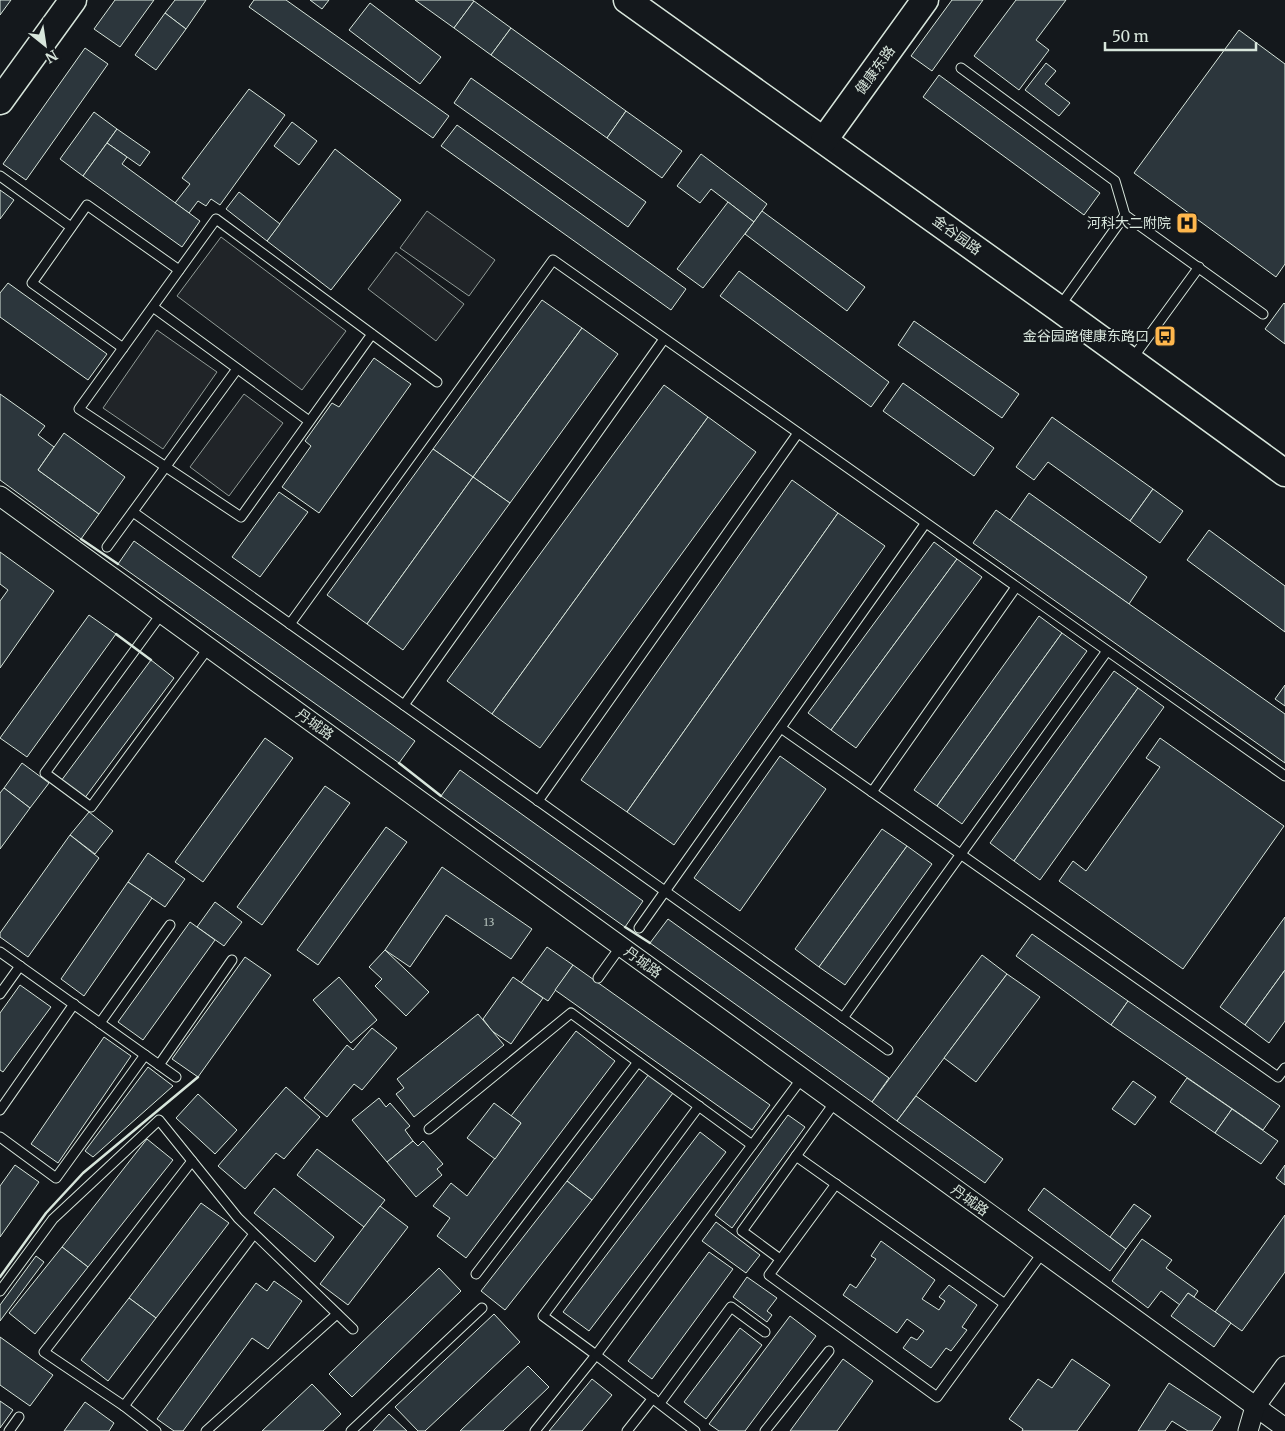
<svg xmlns="http://www.w3.org/2000/svg" width="1285" height="1431" font-family="Merriweather,'Noto Sans SC',serif">
  <style>
    .green { fill: #202428; stroke: #939e99 }
    .building { fill: #2c363c; stroke: #d8e6dc }
    .lines { fill: none; stroke-linecap: round; stroke-linejoin: round }
    .lane-casing { stroke: #d8e6dc; stroke-width: 11 }
    .street-casing { stroke: #d8e6dc; stroke-width: 21 }
    .secondary-casing { stroke: #d8e6dc; stroke-width: 29 }
    .lane { stroke: #14181c; stroke-width: 9 }
    .street { stroke: #14181c; stroke-width: 19 }
    .secondary { stroke: #14181c; stroke-width: 26 }
    .wall { stroke: #d8e6dc; stroke-width: 2.5 }
    .labels { text-anchor: middle; dominant-baseline: central; stroke-width: 4; stroke-linejoin: round; paint-order: stroke }
    .number-label { font-size: 11px; fill: #adbab4 }
    .street-label { font-size: 14px; fill: #d8e6dc; stroke: #14181c }
    .poi-label { font-size: 14px; fill: #d8e6dc; stroke: #14181c; text-anchor: end }
  </style>
  <rect width="100%" height="100%" fill="#14181c"/>
  <g class="green">
    <polygon points="427,211 495,260 469,296 400,248"/>
    <polygon points="221,237 346,331 302,390 177,296"/>
    <polygon points="396,252 464,304 436,341 368,289"/>
    <polygon points="157,330 217,372 163,449 103,408"/>
    <polygon points="244,394 283,423 229,496 190,467"/>
  </g>
  <g class="building">
    <polygon points="0,0 11,0 0,15"/>
    <polygon points="115,0 154,0 120,47 94,29"/>
    <polygon points="175,0 206,0 186,29 165,13"/>
    <polygon points="254,0 286,0 449,116 433,138 249,7"/>
    <polygon points="310,0 329,0 322,9"/>
    <polygon points="415,0 472,0 474,1 454,28"/>
    <polygon points="952,0 983,0 932,71 911,56"/>
    <polygon points="1016,0 1066,0 1036,40 1049,50 1019,90 974,56"/>
    <polygon points="474,1 511,28 491,55 454,28"/>
    <polygon points="370,3 441,57 420,84 349,30"/>
    <polygon points="165,13 186,29 156,70 135,55"/>
    <polygon points="511,28 626,111 607,138 491,55"/>
    <polygon points="1239,30 1285,64 1285,264 1276,277 1134,173"/>
    <polygon points="85,48 108,64 26,180 3,164"/>
    <polygon points="1046,63 1056,71 1045,84 1070,103 1059,116 1025,90"/>
    <polygon points="939,75 1100,193 1084,215 923,97"/>
    <polygon points="471,78 646,202 628,227 454,103"/>
    <polygon points="249,89 285,115 220,205 211,199 206,206 198,201 189,213 175,203 190,184 182,178"/>
    <polygon points="626,111 682,151 662,178 607,138"/>
    <polygon points="94,112 117,129 83,176 60,159"/>
    <polygon points="292,122 317,141 299,165 274,146"/>
    <polygon points="457,125 686,289 671,310 441,146"/>
    <polygon points="117,129 150,152 140,166 107,143"/>
    <polygon points="107,143 127,157 122,164 200,221 182,247 83,176"/>
    <polygon points="335,149 401,200 331,290 267,241"/>
    <polygon points="701,154 767,204 754,222 711,189 700,203 677,186"/>
    <polygon points="0,190 14,200 0,219"/>
    <polygon points="239,192 280,224 267,241 226,209"/>
    <polygon points="728,202 754,222 703,288 677,269"/>
    <polygon points="762,211 865,287 847,311 745,234"/>
    <polygon points="739,271 889,382 871,407 720,296"/>
    <polygon points="8,283 107,354 88,380 0,317 0,293"/>
    <polygon points="542,300 582,328 473,477 433,449"/>
    <polygon points="1284,303 1285,304 1285,344 1265,329"/>
    <polygon points="914,321 1019,394 1002,418 898,345"/>
    <polygon points="582,328 618,354 510,503 473,477"/>
    <polygon points="374,358 411,384 319,513 282,487 311,446 305,441 332,403 339,407"/>
    <polygon points="903,383 994,448 974,476 883,411"/>
    <polygon points="664,385 708,417 492,714 447,681"/>
    <polygon points="0,394 45,426 38,435 54,447 38,470 99,514 81,539 0,480"/>
    <polygon points="708,417 756,452 540,748 492,714"/>
    <polygon points="1052,417 1153,489 1130,521 1048,462 1034,480 1016,467"/>
    <polygon points="64,433 125,477 99,514 38,470"/>
    <polygon points="433,449 473,477 367,624 327,595"/>
    <polygon points="473,477 510,503 403,650 367,624"/>
    <polygon points="792,480 838,513 627,812 581,780"/>
    <polygon points="1153,489 1183,511 1160,543 1130,521"/>
    <polygon points="279,492 308,512 260,577 232,557"/>
    <polygon points="1029,493 1147,577 1129,604 1010,520"/>
    <polygon points="996,510 1285,714 1285,763 973,543"/>
    <polygon points="838,513 885,546 674,845 627,812"/>
    <polygon points="1209,530 1285,586 1285,632 1187,560"/>
    <polygon points="134,541 415,741 399,763 118,564"/>
    <polygon points="934,542 957,559 831,730 808,713"/>
    <polygon points="0,552 54,591 0,668 0,601 8,590 0,584"/>
    <polygon points="957,559 982,577 856,748 831,730"/>
    <polygon points="89,615 116,634 27,757 0,738"/>
    <polygon points="1039,616 1062,633 937,806 914,790"/>
    <polygon points="1062,633 1087,651 962,824 937,806"/>
    <polygon points="151,660 174,678 84,799 61,781"/>
    <polygon points="1114,671 1138,688 1014,861 990,843"/>
    <polygon points="1285,685 1285,706 1275,699"/>
    <polygon points="1138,688 1164,707 1040,880 1014,861"/>
    <polygon points="265,738 293,758 203,882 175,862"/>
    <polygon points="1160,738 1284,826 1183,969 1059,881 1073,861 1086,871 1160,767 1146,758"/>
    <polygon points="780,756 826,789 740,911 694,878"/>
    <polygon points="22,763 49,783 30,808 4,788"/>
    <polygon points="460,770 643,901 625,927 441,796"/>
    <polygon points="325,786 350,803 262,925 237,907"/>
    <polygon points="4,788 30,808 0,849 0,793"/>
    <polygon points="89,812 113,831 95,854 70,835"/>
    <polygon points="386,827 407,842 318,965 297,950"/>
    <polygon points="882,829 907,846 819,967 795,949"/>
    <polygon points="70,835 99,858 28,957 0,937 0,933"/>
    <polygon points="907,846 932,864 845,985 819,967"/>
    <polygon points="148,853 185,879 165,907 128,882"/>
    <polygon points="442,867 532,929 511,959 446,915 410,967 385,950"/>
    <polygon points="128,882 152,898 84,996 61,979"/>
    <polygon points="215,902 242,922 224,946 197,927"/>
    <polygon points="1285,917 1285,970 1245,1025 1220,1007"/>
    <polygon points="668,919 889,1078 872,1102 650,943"/>
    <polygon points="190,922 215,940 143,1040 118,1022"/>
    <polygon points="1032,934 1128,1001 1111,1025 1016,956"/>
    <polygon points="547,947 573,965 548,1001 521,983"/>
    <polygon points="385,950 429,992 406,1016 375,986 382,979 369,967"/>
    <polygon points="982,955 1007,974 897,1121 872,1102"/>
    <polygon points="245,957 271,975 198,1077 172,1059"/>
    <polygon points="573,965 770,1105 752,1130 555,990"/>
    <polygon points="1285,970 1285,1021 1269,1043 1245,1025"/>
    <polygon points="1007,974 1040,997 976,1082 944,1058"/>
    <polygon points="339,977 377,1020 351,1043 313,1000"/>
    <polygon points="513,977 543,998 511,1044 492,1031 483,1019"/>
    <polygon points="20,985 51,1007 3,1072 0,1070 0,1013"/>
    <polygon points="1128,1001 1280,1106 1263,1130 1111,1025"/>
    <polygon points="478,1014 504,1045 414,1117 396,1094 404,1088 397,1079"/>
    <polygon points="372,1028 397,1048 362,1090 354,1084 327,1117 304,1098 347,1045 353,1050"/>
    <polygon points="576,1031 615,1061 466,1258 437,1236 450,1218 433,1206 451,1183 467,1196 521,1123 511,1116"/>
    <polygon points="104,1037 131,1056 58,1163 31,1144"/>
    <polygon points="148,1067 173,1086 93,1157 85,1151"/>
    <polygon points="649,1074 673,1093 592,1200 567,1181"/>
    <polygon points="1187,1078 1232,1109 1215,1133 1170,1102"/>
    <polygon points="1133,1081 1156,1097 1135,1125 1112,1109"/>
    <polygon points="286,1087 320,1117 284,1159 276,1153 245,1189 218,1166"/>
    <polygon points="198,1094 237,1130 215,1154 176,1118"/>
    <polygon points="916,1096 1003,1159 985,1183 897,1121"/>
    <polygon points="379,1098 386,1107 390,1103 410,1126 405,1130 413,1141 387,1162 352,1120"/>
    <polygon points="494,1103 521,1123 495,1159 467,1138"/>
    <polygon points="1232,1109 1278,1141 1261,1164 1215,1133"/>
    <polygon points="788,1115 805,1127 732,1228 715,1215"/>
    <polygon points="700,1132 726,1152 589,1331 563,1312"/>
    <polygon points="147,1139 173,1160 88,1267 62,1247"/>
    <polygon points="413,1141 418,1146 423,1141 443,1164 437,1169 442,1175 416,1197 387,1162"/>
    <polygon points="317,1149 385,1200 364,1227 297,1175"/>
    <polygon points="15,1165 39,1182 0,1237 0,1186"/>
    <polygon points="1285,1165 1285,1185 1276,1178"/>
    <polygon points="567,1181 592,1200 505,1310 481,1291"/>
    <polygon points="274,1188 334,1237 315,1262 254,1213"/>
    <polygon points="1044,1188 1126,1249 1110,1271 1028,1210"/>
    <polygon points="201,1203 229,1223 156,1318 129,1298"/>
    <polygon points="1134,1204 1151,1216 1126,1249 1110,1237"/>
    <polygon points="380,1206 408,1227 348,1305 320,1284"/>
    <polygon points="1285,1215 1285,1272 1242,1331 1215,1312"/>
    <polygon points="716,1222 760,1255 746,1273 702,1241"/>
    <polygon points="1142,1239 1172,1260 1166,1268 1198,1291 1194,1297 1188,1293 1180,1305 1161,1291 1148,1308 1112,1281"/>
    <polygon points="881,1241 935,1280 922,1299 939,1310 945,1301 939,1297 949,1285 977,1305 962,1327 967,1330 951,1351 946,1348 931,1368 903,1348 911,1337 917,1340 924,1331 907,1319 897,1333 843,1295 850,1284 856,1288 876,1259 871,1256"/>
    <polygon points="62,1247 88,1267 35,1334 9,1313"/>
    <polygon points="709,1252 733,1269 652,1379 628,1361"/>
    <polygon points="36,1256 44,1262 0,1321 0,1305"/>
    <polygon points="439,1268 461,1291 352,1397 329,1374"/>
    <polygon points="747,1277 777,1298 767,1311 772,1315 767,1322 733,1297"/>
    <polygon points="274,1281 302,1301 268,1349 252,1338 183,1431 174,1431 157,1419 256,1283 267,1291"/>
    <polygon points="1188,1293 1231,1323 1214,1347 1171,1316"/>
    <polygon points="129,1298 156,1318 108,1381 81,1360"/>
    <polygon points="494,1314 520,1342 425,1431 418,1431 395,1407"/>
    <polygon points="790,1316 816,1336 745,1431 719,1431 709,1424"/>
    <polygon points="740,1328 762,1345 706,1419 684,1402"/>
    <polygon points="0,1337 53,1375 30,1406 0,1385"/>
    <polygon points="843,1359 873,1381 837,1431 790,1431"/>
    <polygon points="1072,1359 1110,1385 1077,1431 1022,1431 1023,1429 1009,1419 1038,1379 1052,1388"/>
    <polygon points="528,1366 549,1387 503,1431 460,1431"/>
    <polygon points="592,1379 612,1395 582,1431 549,1431"/>
    <polygon points="1169,1383 1221,1417 1212,1431 1188,1431 1172,1421 1165,1431 1138,1431"/>
    <polygon points="312,1384 341,1414 323,1431 262,1431"/>
    <polygon points="0,1401 13,1410 0,1428"/>
    <polygon points="85,1402 114,1423 109,1431 64,1431"/>
    <polygon points="389,1414 407,1431 373,1431"/>
  </g>
  <g class="lines">
    <g class="lane-casing">
      <g id="lane">
        <polyline points="961,68 1115,181 1125,215 1263,314"/>
        <polyline points="0,176 71,227"/>
        <polyline points="1060,306 1125,215"/>
        <polyline points="153,307 309,421"/>
        <polyline points="372,334 241,517 79,409 216,219 437,382"/>
        <polyline points="123,348 32,283 87,205 179,270"/>
        <polyline points="1132,359 1199,267"/>
        <polyline points="133,512 888,1050"/>
        <polyline points="107,547 237,369"/>
        <polyline points="162,613 45,773 91,807 209,647"/>
        <polyline points="290,624 553,260 1285,776"/>
        <polyline points="404,705 664,339"/>
        <polyline points="781,728 1278,1077 1285,1068"/>
        <polyline points="872,792 1016,587"/>
        <polyline points="538,801 798,433"/>
        <polyline points="639,928 925,524"/>
        <polyline points="0,952 176,1077"/>
        <polyline points="598,978 621,946"/>
        <polyline points="0,994 20,966"/>
        <polyline points="843,1018 1107,651"/>
        <polyline points="100,1023 170,925"/>
        <polyline points="159,1065 232,960"/>
        <polyline points="0,1110 74,1004"/>
        <polyline points="429,1129 571,1013 752,1145"/>
        <polyline points="0,1137 56,1178 145,1055"/>
        <polyline points="796,1156 1005,1304"/>
        <polyline points="836,1184 769,1275 937,1397 1043,1252"/>
        <polyline points="780,1259 742,1231 835,1102"/>
        <polyline points="476,1274 638,1062"/>
        <polyline points="0,1291 53,1219 159,1120 238,1218 353,1329"/>
        <polyline points="660,1403 731,1307 765,1332"/>
        <polyline points="124,1406 254,1234"/>
        <polyline points="9,1431 19,1417"/>
        <polyline points="156,1431 124,1406 44,1352 192,1161"/>
        <polyline points="206,1431 337,1314"/>
        <polyline points="351,1431 482,1308"/>
        <polyline points="535,1431 596,1355 543,1316 699,1106"/>
        <polyline points="627,1431 653,1398"/>
        <polyline points="695,1431 596,1355 802,1078"/>
        <polyline points="765,1431 829,1351"/>
      </g>
    </g>
    <g class="street-casing">
      <g id="street">
        <polyline points="0,496 1285,1428"/>
        <polyline points="1248,1431 1255,1407 1285,1366"/>
      </g>
    </g>
    <g class="secondary-casing">
      <g id="secondary">
        <polyline points="627,0 1058,308 1285,473"/>
        <polyline points="0,101 73,0"/>
        <polyline points="824,140 925,0"/>
      </g>
    </g>
    <use href="#lane" class="lane"/>
    <use href="#street" class="street"/>
    <use href="#secondary" class="secondary"/>
    <g class="wall">
      <polyline points="81,539 118,564"/>
      <polyline points="116,634 151,660"/>
      <polyline points="399,763 441,796"/>
      <polyline points="625,927 650,943"/>
      <polyline points="0,1277 46,1213 83,1173 198,1077"/>
    </g>
  </g>
  <defs>
    <g id="hospital-square" transform="scale(1.125)"><rect x="-9" y="-9" width="18" height="18" rx="4" fill="#ffb74d" stroke="#14181c"/><path d="M-5-5h3v3.5h4V-5h3V5h-3V1.5h-4V5h-3Z" fill="#111"/></g>
    <g id="bus-square" transform="scale(1.125)"><rect x="-9" y="-9" width="18" height="18" rx="4" fill="#ffb74d" stroke="#14181c"/><path d="M-5-6H5V4H4V6H2V4H-2V6H-4V4H-5ZM-3.5-4V0h7V-4ZM-3.5 1.2v1.5H-2V1.2ZM2 1.2v1.5H3.5V1.2Z" fill="#111"/></g>
  </defs>
  <g fill-rule="evenodd">
    <use href="#hospital-square" x="1187" y="223"/>
    <use href="#bus-square" x="1165" y="336"/>
  </g>
  <g class="labels">
    <g class="number-label">
      <text x="489" y="922">13</text>
    </g>
    <g class="street-label">
      <text transform="translate(875 70) rotate(-54)">健康东路</text>
      <text transform="translate(957 235) rotate(36)">金谷园路</text>
      <text transform="translate(315 724) rotate(36)">丹城路</text>
      <text transform="translate(643 962) rotate(36)">丹城路</text>
      <text transform="translate(970 1200) rotate(36)">丹城路</text>
    </g>
    <g class="poi-label">
      <text x="1171" y="223">河科大二附院</text>
      <text x="1149" y="336">金谷园路健康东路口</text>
    </g>
  </g>
  <g transform="translate(45 45) rotate(150)" stroke="#14181c" stroke-width="4" paint-order="stroke">
  <path d="M0-4L9 19L0 12L-9 19Z" fill="#d8e6dc"/>
  <text y="-8" font-size="14" font-weight="bold" text-anchor="middle" fill="#d8e6dc">N</text>
  </g>
  <path d="M1105 42v8h151v-8" fill="none" stroke="#d8e6dc" stroke-width="2.5"/>
  <text x="1112" y="42" font-size="15" fill="#d8e6dc" stroke="#14181c" stroke-width="4" paint-order="stroke">50 m</text>
</svg>
